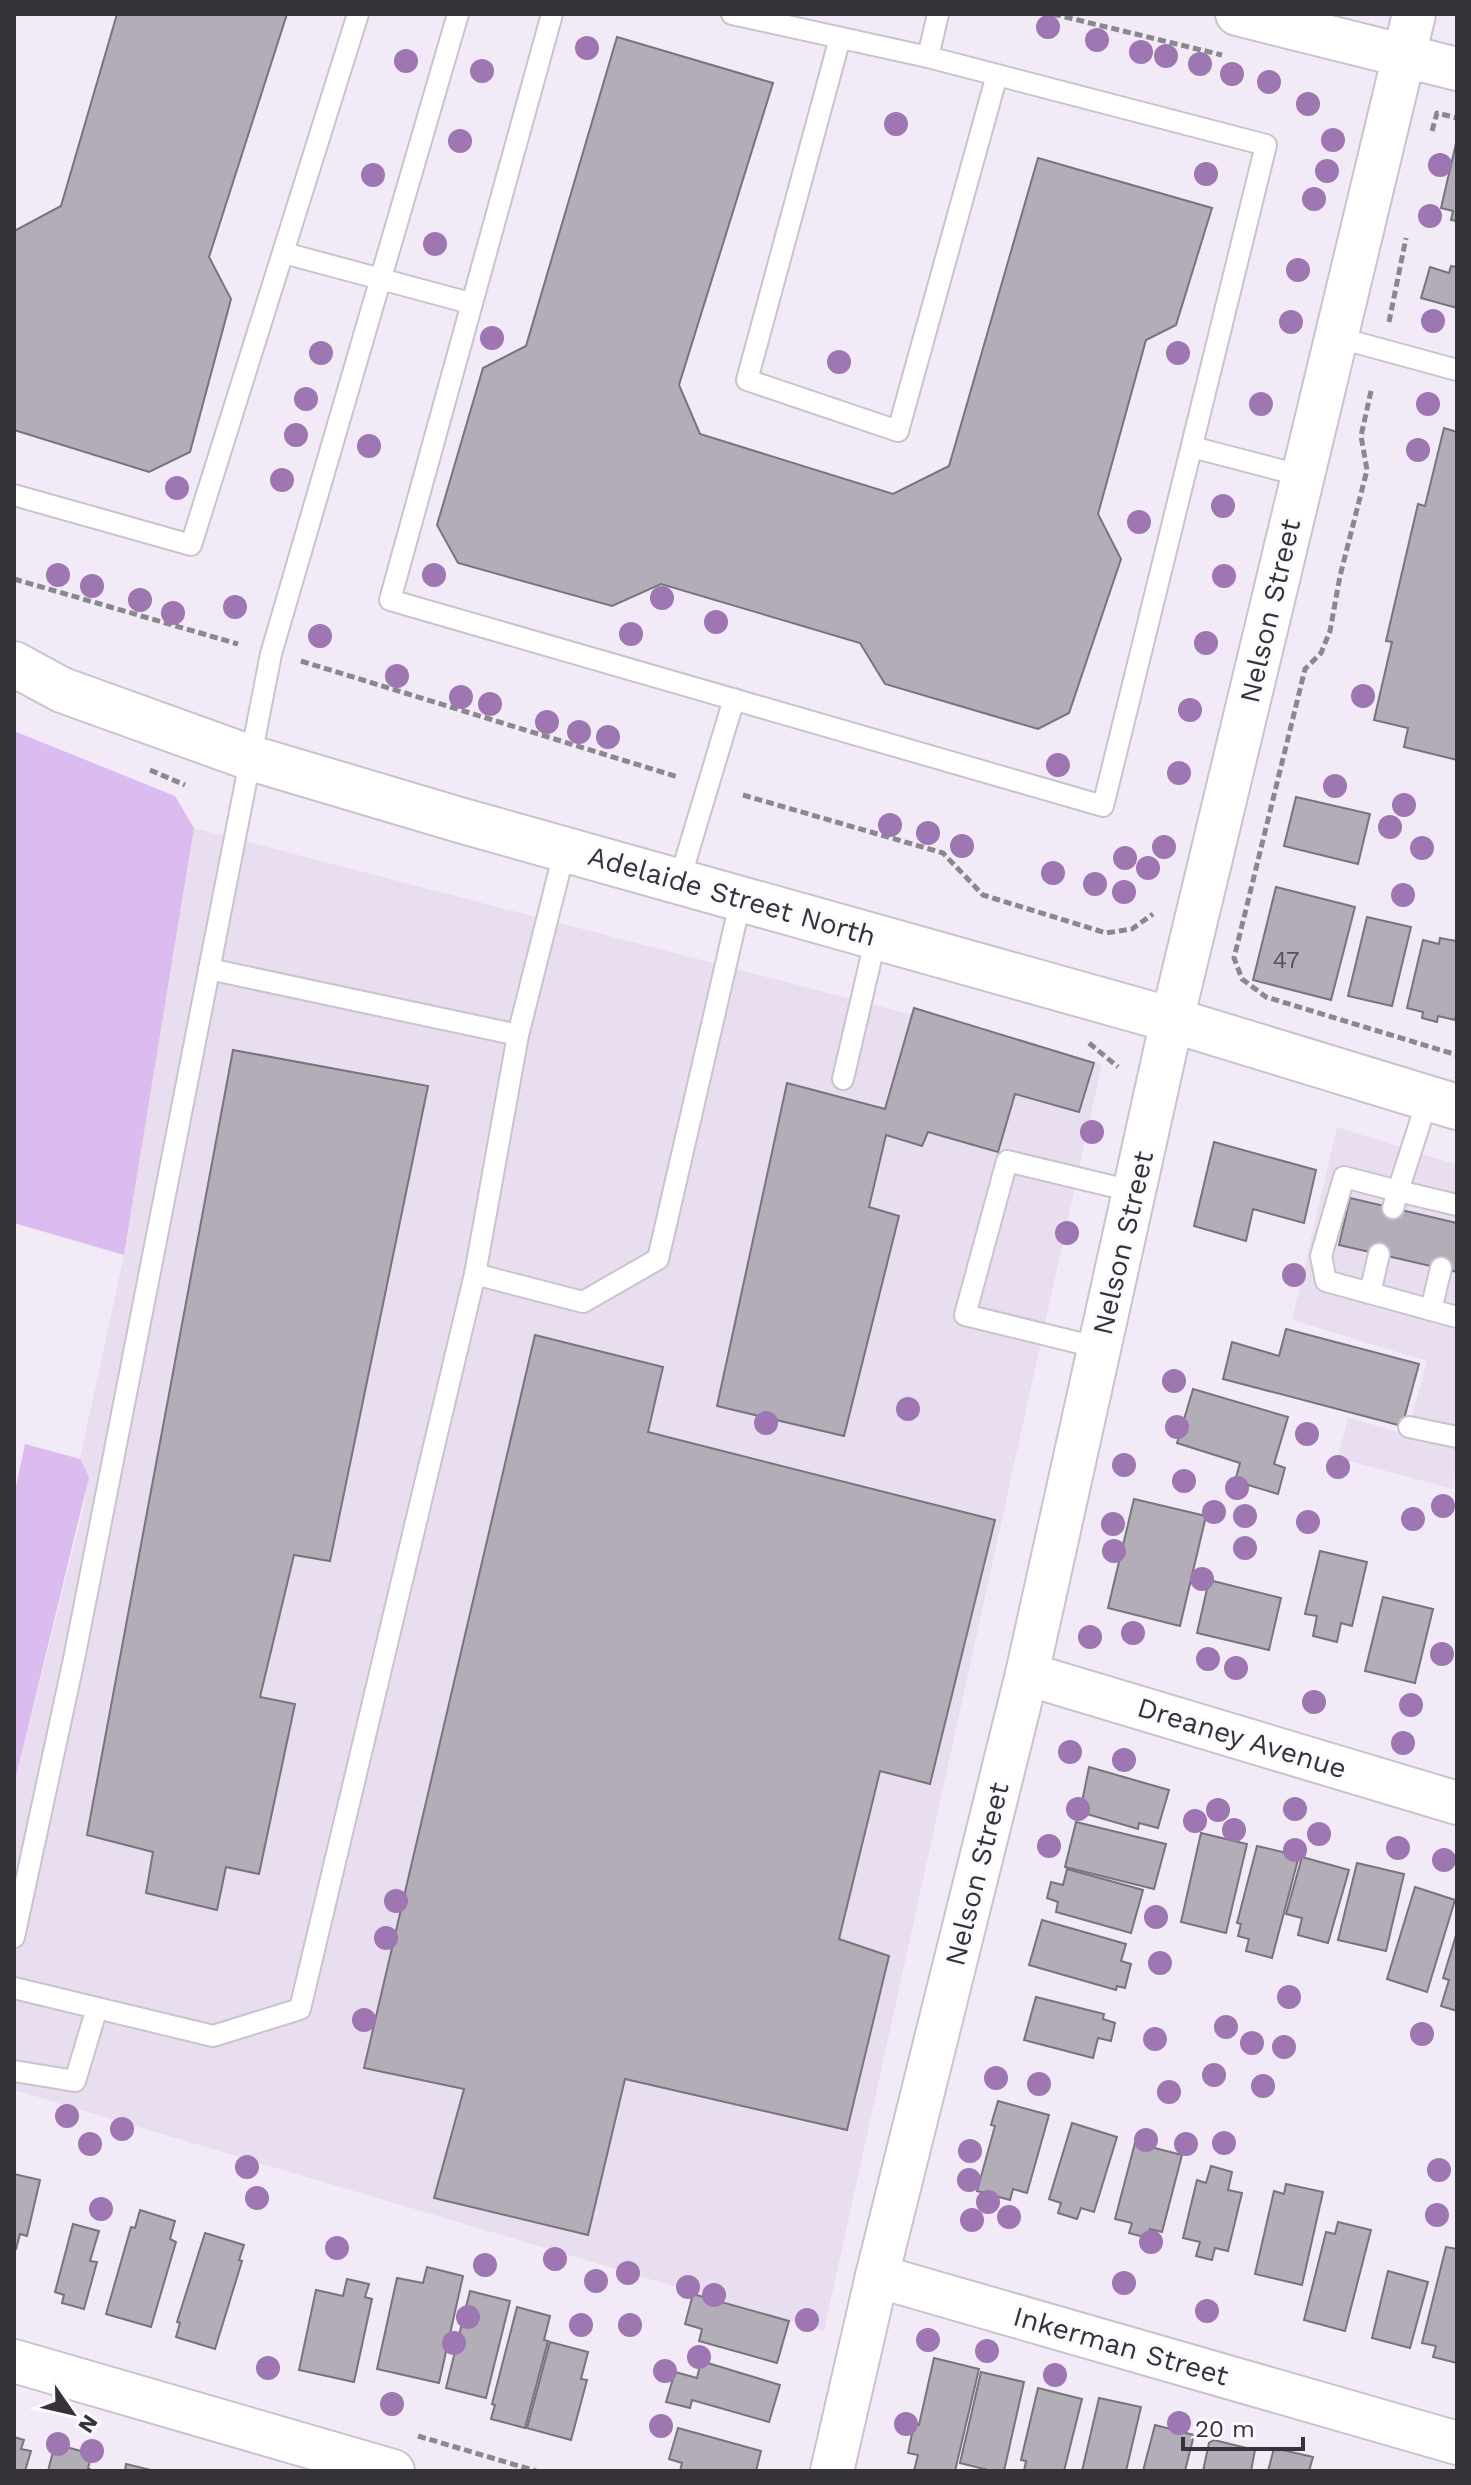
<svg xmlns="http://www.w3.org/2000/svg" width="1471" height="2485" font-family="'Work Sans',sans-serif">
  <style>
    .built { fill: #e9def0 }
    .green { fill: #dcbcf0 }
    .building { fill: #b3adb8; stroke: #79737d; stroke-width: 2 }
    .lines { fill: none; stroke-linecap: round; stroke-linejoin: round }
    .lane-casing { stroke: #cac3cf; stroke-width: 24 }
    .street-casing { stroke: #cac3cf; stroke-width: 46 }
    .secondary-casing { stroke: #cac3cf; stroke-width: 48 }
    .path { stroke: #8b878e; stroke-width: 5; stroke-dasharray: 8 4; stroke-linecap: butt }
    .lane { stroke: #fff; stroke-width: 20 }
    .street { stroke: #fff; stroke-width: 42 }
    .secondary { stroke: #fff; stroke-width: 44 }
    .tree { fill: #9e76b1 }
    .labels { text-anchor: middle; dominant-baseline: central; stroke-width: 6; stroke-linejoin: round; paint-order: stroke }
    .number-label { font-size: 24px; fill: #545257 }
    .street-label { font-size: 28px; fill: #353337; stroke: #fdfaff }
  </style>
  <rect width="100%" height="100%" fill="#f2ebf7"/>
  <g class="built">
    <polygon points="194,828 1102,1064 824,2331 14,2090 14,1785 85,1501 80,1458 124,1255"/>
    <polygon points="1337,1127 1457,1165 1457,1464 1452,1489 1338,1458 1348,1417 1407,1435 1427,1361 1292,1320"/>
  </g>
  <g class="green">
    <polygon points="14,731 175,796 194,828 124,1255 14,1223"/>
    <polygon points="25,1444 80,1459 89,1477 14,1785 14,1486 16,1486"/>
  </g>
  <g class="building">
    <polygon points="117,14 287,14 209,257 231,299 190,452 149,472 14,430 14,231 61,206"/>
    <polygon points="617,37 773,83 679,385 700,434 893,494 949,466 1038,158 1212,208 1176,325 1146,340 1098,514 1121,559 1069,713 1038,729 885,684 860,643 661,584 612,606 458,563 437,525 483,368 526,346"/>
    <polygon points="1457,139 1457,221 1451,220 1453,211 1441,208"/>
    <polygon points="1451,266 1457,267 1457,308 1421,298 1430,267 1449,273"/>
    <polygon points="1444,428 1457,432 1457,760 1404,747 1408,728 1374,720 1392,642 1386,641 1418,504 1425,506"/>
    <polygon points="1296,797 1370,814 1358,864 1284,846"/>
    <polygon points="1276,887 1355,907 1331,1000 1253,980"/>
    <polygon points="1367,917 1411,927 1392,1006 1348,996"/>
    <polygon points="1440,938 1456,941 1457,1012 1455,1020 1438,1016 1437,1022 1422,1018 1423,1012 1407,1008 1423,940 1439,944"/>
    <polygon points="914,1008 1094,1063 1079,1112 1015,1094 998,1152 928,1132 922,1146 886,1135 869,1207 899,1216 844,1436 717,1406 787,1083 885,1109"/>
    <polygon points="233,1050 428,1086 330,1561 294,1555 260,1697 295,1704 259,1874 226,1867 217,1910 146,1893 153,1852 87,1835"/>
    <polygon points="1214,1142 1316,1170 1304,1223 1253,1209 1246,1241 1194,1226"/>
    <polygon points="1350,1198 1457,1223 1457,1272 1339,1245"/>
    <polygon points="1286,1329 1419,1364 1402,1426 1223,1379 1232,1342 1279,1356"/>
    <polygon points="535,1335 663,1367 648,1432 995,1520 930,1784 880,1771 839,1939 889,1956 847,2130 625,2079 588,2235 434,2198 464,2089 364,2068"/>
    <polygon points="1193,1389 1288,1417 1274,1464 1285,1468 1278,1494 1235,1481 1240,1463 1177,1443"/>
    <polygon points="1134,1499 1206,1516 1180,1626 1108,1608"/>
    <polygon points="1320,1551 1367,1562 1352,1626 1341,1623 1337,1642 1313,1636 1317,1616 1305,1614"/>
    <polygon points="1209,1580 1281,1598 1269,1650 1197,1633"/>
    <polygon points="1383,1597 1433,1609 1415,1683 1365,1671"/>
    <polygon points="1089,1767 1169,1790 1158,1828 1139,1823 1138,1829 1080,1812"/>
    <polygon points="1076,1822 1166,1844 1154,1889 1065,1867"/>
    <polygon points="1201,1833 1247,1844 1226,1933 1181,1922"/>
    <polygon points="1257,1846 1299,1856 1272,1958 1246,1951 1249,1939 1238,1936 1241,1924 1237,1923"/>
    <polygon points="1302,1857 1349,1870 1328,1943 1298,1935 1302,1918 1286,1914"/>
    <polygon points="1357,1863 1404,1874 1386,1951 1338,1940"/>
    <polygon points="1067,1869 1143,1890 1131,1933 1056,1912 1058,1902 1047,1898 1051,1882 1063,1885"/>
    <polygon points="1415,1887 1455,1900 1427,1992 1387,1979"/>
    <polygon points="1042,1920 1126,1944 1121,1961 1131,1964 1125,1988 1117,1986 1116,1990 1029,1965"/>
    <polygon points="1457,1932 1457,2011 1441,2006 1449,1980 1443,1978"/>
    <polygon points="1036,1997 1104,2014 1103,2019 1115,2023 1111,2041 1098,2038 1093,2058 1024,2040"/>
    <polygon points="998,2101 1049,2115 1027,2193 1013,2189 1010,2200 977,2191 995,2126 991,2125"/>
    <polygon points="1072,2123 1117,2137 1094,2212 1081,2208 1077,2219 1058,2213 1061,2203 1049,2199"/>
    <polygon points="1135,2143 1182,2155 1162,2232 1150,2229 1148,2238 1129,2233 1132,2223 1115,2219"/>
    <polygon points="1211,2166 1232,2172 1228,2190 1242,2193 1228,2251 1215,2248 1212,2260 1196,2256 1200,2242 1183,2238 1197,2180 1206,2183"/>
    <polygon points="14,2174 40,2180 27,2236 20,2234 16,2249 14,2248"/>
    <polygon points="1286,2184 1323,2192 1302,2285 1255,2274 1274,2191 1284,2194"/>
    <polygon points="140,2210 175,2221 170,2239 176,2242 151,2327 106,2314 131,2227 135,2228"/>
    <polygon points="1338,2222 1371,2230 1345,2331 1304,2320 1326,2232 1335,2234"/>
    <polygon points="73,2224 99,2231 90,2261 97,2262 84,2309 62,2303 64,2295 55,2292"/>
    <polygon points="205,2233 244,2245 239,2260 242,2261 215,2349 176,2337 180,2323 177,2322"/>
    <polygon points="1446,2247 1457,2249 1457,2363 1433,2357 1436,2346 1422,2343"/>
    <polygon points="427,2267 463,2276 439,2383 377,2369 397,2278 423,2283"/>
    <polygon points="1388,2271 1428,2282 1410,2348 1372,2338"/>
    <polygon points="347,2279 369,2284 365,2297 372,2299 354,2382 299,2370 316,2290 343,2296"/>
    <polygon points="470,2291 510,2301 486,2398 446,2388"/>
    <polygon points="693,2294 789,2321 777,2363 699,2341 702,2329 685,2324"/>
    <polygon points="517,2307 550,2316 544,2340 548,2341 525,2428 491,2419 495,2405 492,2404"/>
    <polygon points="550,2342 588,2352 581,2379 587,2380 571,2440 527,2428"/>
    <polygon points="934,2358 979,2369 955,2471 914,2471 918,2455 908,2453 914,2424 919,2425"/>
    <polygon points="701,2361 780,2385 769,2422 692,2400 690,2408 666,2402 675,2372 697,2378"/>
    <polygon points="981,2372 1024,2382 1004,2471 992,2471 960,2463"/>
    <polygon points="1038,2388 1082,2399 1064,2471 1024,2471 1026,2461 1021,2460"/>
    <polygon points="1099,2398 1141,2407 1126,2471 1082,2471"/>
    <polygon points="1155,2425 1194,2435 1185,2471 1143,2471"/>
    <polygon points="678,2428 761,2451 756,2471 680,2471 682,2463 669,2459"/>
    <polygon points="14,2437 24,2440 21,2449 31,2451 25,2471 14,2471"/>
    <polygon points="1214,2440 1255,2450 1251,2471 1203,2471 1209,2443"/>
    <polygon points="55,2444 92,2454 88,2468 93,2471 48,2471"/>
    <polygon points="1274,2448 1313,2457 1309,2471 1268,2471"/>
    <polygon points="126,2464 155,2471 125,2471"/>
  </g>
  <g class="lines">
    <g class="lane-casing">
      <g id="lane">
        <polyline points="552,14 390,600 1103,806 1266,145 928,57"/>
        <polyline points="732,14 928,57 938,14"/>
        <polyline points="840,38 747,380 898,431 997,75"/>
        <polyline points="284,253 470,303"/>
        <polyline points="1336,337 1457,370"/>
        <polyline points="1192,447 1303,476"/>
        <polyline points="14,495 191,545 358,14"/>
        <polyline points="679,882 734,699"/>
        <polyline points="209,969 518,1035 565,849"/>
        <polyline points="843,1079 876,937"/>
        <polyline points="1428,1098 1398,1191 1457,1205"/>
        <polyline points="1393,1208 1398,1191 1344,1177 1321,1256 1326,1281 1457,1317"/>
        <polyline points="475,1274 518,1035"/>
        <polyline points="1370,1293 1379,1254"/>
        <polyline points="1431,1310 1441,1268"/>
        <polyline points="1100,1348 965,1315 1007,1161 1136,1192"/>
        <polyline points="1409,1427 1457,1437"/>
        <polyline points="14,1937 74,1659 271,654 458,14"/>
        <polyline points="14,1988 97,2008 75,2081 14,2071"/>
        <polyline points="97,2008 213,2036 300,2009 475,1274 583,1302 658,1259 741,899"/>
      </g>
    </g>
    <g class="street-casing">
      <g id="street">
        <polyline points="1237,14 1457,69"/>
        <polyline points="1027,1674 1457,1803"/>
        <polyline points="877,2276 1457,2443"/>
        <polyline points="14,2361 393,2471"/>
        <polyline points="832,2471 877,2276 1027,1674 1172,1020 1414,14"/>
      </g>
    </g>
    <g class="secondary-casing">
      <polyline id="secondary" points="14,664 62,690 251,758 463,821 1172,1020 1457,1107"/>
    </g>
    <g class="path">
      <polyline points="1053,14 1222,55"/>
      <polyline points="1432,131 1437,113 1457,118"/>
      <polyline points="1389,322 1406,238"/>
      <polyline points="1371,391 1361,436 1367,470 1340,576 1330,631 1321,653 1305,669 1234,958 1242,979 1266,997 1457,1055"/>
      <polyline points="14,579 238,644"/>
      <polyline points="301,661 678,777"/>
      <polyline points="150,770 185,785"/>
      <polyline points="743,795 943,853 983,895 1106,933 1132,929 1153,914"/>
      <polyline points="1089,1043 1118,1067"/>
      <polyline points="418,2436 536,2471"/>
    </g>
    <use href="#lane" class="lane"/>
    <use href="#street" class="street"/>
    <use href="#secondary" class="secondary"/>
  </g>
  <g class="tree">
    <circle cx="1048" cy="27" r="12"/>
    <circle cx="1097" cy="40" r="12"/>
    <circle cx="587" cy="48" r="12"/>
    <circle cx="1141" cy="52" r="12"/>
    <circle cx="1166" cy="56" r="12"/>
    <circle cx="406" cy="61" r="12"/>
    <circle cx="1200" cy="64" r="12"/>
    <circle cx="482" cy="71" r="12"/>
    <circle cx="1232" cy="74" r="12"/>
    <circle cx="1269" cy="82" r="12"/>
    <circle cx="1308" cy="104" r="12"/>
    <circle cx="896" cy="124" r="12"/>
    <circle cx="1333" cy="140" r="12"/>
    <circle cx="460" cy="141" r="12"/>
    <circle cx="1440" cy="165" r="12"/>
    <circle cx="1327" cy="171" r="12"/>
    <circle cx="1206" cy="174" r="12"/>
    <circle cx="373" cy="175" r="12"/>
    <circle cx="1314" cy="199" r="12"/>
    <circle cx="1430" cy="216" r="12"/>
    <circle cx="435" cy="244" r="12"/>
    <circle cx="1298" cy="270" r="12"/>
    <circle cx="1433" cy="321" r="12"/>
    <circle cx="1291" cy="322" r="12"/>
    <circle cx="492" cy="338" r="12"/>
    <circle cx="321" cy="353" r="12"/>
    <circle cx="1178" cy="353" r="12"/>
    <circle cx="839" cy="362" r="12"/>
    <circle cx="306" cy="399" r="12"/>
    <circle cx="1261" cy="404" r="12"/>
    <circle cx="1428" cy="404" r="12"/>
    <circle cx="296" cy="435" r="12"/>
    <circle cx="369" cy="446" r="12"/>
    <circle cx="1418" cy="450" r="12"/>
    <circle cx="282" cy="480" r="12"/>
    <circle cx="177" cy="488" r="12"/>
    <circle cx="1223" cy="506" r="12"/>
    <circle cx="1139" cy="522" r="12"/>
    <circle cx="58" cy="575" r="12"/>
    <circle cx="434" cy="575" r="12"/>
    <circle cx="1224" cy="576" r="12"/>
    <circle cx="92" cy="586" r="12"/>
    <circle cx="662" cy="598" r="12"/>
    <circle cx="140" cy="600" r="12"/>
    <circle cx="235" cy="607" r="12"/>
    <circle cx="173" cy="613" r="12"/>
    <circle cx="716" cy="622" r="12"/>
    <circle cx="631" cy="634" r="12"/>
    <circle cx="320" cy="636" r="12"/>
    <circle cx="1206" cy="643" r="12"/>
    <circle cx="397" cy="676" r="12"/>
    <circle cx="1363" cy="696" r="12"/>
    <circle cx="461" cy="697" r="12"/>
    <circle cx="490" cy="704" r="12"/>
    <circle cx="1190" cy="710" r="12"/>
    <circle cx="547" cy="722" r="12"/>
    <circle cx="579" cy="732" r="12"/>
    <circle cx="608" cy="737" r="12"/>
    <circle cx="1058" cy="765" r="12"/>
    <circle cx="1179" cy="773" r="12"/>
    <circle cx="1335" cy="786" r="12"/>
    <circle cx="1404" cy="805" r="12"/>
    <circle cx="890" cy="825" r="12"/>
    <circle cx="1390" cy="827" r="12"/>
    <circle cx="928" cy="833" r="12"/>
    <circle cx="962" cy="846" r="12"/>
    <circle cx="1164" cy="847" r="12"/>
    <circle cx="1422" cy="848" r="12"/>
    <circle cx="1125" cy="858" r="12"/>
    <circle cx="1148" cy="868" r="12"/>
    <circle cx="1053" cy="873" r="12"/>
    <circle cx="1095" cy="884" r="12"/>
    <circle cx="1124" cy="892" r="12"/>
    <circle cx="1403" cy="895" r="12"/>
    <circle cx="1092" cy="1132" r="12"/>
    <circle cx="1067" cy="1233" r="12"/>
    <circle cx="1294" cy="1275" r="12"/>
    <circle cx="1174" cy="1381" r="12"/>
    <circle cx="908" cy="1409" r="12"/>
    <circle cx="766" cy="1423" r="12"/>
    <circle cx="1177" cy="1427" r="12"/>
    <circle cx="1307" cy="1434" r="12"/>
    <circle cx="1124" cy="1465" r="12"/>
    <circle cx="1338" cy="1467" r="12"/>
    <circle cx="1184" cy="1481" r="12"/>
    <circle cx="1237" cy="1488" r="12"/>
    <circle cx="1443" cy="1506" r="12"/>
    <circle cx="1214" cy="1512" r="12"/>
    <circle cx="1245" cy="1516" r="12"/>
    <circle cx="1413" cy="1519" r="12"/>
    <circle cx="1308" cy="1522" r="12"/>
    <circle cx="1113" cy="1524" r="12"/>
    <circle cx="1245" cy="1548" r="12"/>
    <circle cx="1114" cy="1551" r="12"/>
    <circle cx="1202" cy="1579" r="12"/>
    <circle cx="1133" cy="1633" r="12"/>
    <circle cx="1090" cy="1637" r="12"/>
    <circle cx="1442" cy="1654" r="12"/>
    <circle cx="1208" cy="1659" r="12"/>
    <circle cx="1236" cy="1668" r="12"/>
    <circle cx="1314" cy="1702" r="12"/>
    <circle cx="1411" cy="1705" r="12"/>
    <circle cx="1403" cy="1743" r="12"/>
    <circle cx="1070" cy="1752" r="12"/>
    <circle cx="1124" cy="1760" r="12"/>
    <circle cx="1078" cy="1809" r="12"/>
    <circle cx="1295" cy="1809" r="12"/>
    <circle cx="1218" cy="1810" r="12"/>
    <circle cx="1195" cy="1821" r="12"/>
    <circle cx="1234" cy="1830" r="12"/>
    <circle cx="1319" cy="1834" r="12"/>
    <circle cx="1049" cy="1846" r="12"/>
    <circle cx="1398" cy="1848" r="12"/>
    <circle cx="1295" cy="1850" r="12"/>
    <circle cx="1444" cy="1860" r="12"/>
    <circle cx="396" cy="1901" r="12"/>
    <circle cx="1156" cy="1917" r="12"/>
    <circle cx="386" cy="1938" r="12"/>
    <circle cx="1160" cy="1963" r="12"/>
    <circle cx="1289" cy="1997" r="12"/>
    <circle cx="364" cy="2020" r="12"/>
    <circle cx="1226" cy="2027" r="12"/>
    <circle cx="1422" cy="2034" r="12"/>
    <circle cx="1155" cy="2039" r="12"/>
    <circle cx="1252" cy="2043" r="12"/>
    <circle cx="1284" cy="2047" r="12"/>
    <circle cx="1214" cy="2075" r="12"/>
    <circle cx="996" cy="2078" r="12"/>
    <circle cx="1039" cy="2084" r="12"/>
    <circle cx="1263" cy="2086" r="12"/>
    <circle cx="1169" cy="2092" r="12"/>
    <circle cx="67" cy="2116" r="12"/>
    <circle cx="122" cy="2129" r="12"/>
    <circle cx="1146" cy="2140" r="12"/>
    <circle cx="1224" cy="2143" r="12"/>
    <circle cx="90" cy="2144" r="12"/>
    <circle cx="1186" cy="2144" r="12"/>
    <circle cx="970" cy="2151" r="12"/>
    <circle cx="247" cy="2167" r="12"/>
    <circle cx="1439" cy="2170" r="12"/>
    <circle cx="969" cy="2180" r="12"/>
    <circle cx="257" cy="2198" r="12"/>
    <circle cx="988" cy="2202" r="12"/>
    <circle cx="101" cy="2209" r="12"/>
    <circle cx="1437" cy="2215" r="12"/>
    <circle cx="1009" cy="2217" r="12"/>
    <circle cx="972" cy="2220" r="12"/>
    <circle cx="1151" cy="2242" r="12"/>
    <circle cx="337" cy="2248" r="12"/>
    <circle cx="555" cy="2259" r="12"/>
    <circle cx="485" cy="2265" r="12"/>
    <circle cx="628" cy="2273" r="12"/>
    <circle cx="596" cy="2281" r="12"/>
    <circle cx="1124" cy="2283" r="12"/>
    <circle cx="688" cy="2287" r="12"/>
    <circle cx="714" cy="2295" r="12"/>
    <circle cx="1207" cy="2311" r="12"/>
    <circle cx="468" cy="2317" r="12"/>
    <circle cx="807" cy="2320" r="12"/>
    <circle cx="581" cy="2325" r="12"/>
    <circle cx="630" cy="2325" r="12"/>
    <circle cx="928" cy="2340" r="12"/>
    <circle cx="454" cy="2343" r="12"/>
    <circle cx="987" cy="2351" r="12"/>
    <circle cx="699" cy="2357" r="12"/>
    <circle cx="268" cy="2368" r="12"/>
    <circle cx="665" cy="2371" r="12"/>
    <circle cx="1055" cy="2375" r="12"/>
    <circle cx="392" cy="2404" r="12"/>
    <circle cx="1179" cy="2423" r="12"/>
    <circle cx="906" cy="2424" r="12"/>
    <circle cx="661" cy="2426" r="12"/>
    <circle cx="58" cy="2444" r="12"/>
    <circle cx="92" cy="2451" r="12"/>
  </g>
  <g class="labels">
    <g class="number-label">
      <text x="1286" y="960">47</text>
    </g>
    <g class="street-label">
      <text transform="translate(1270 611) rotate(-77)">Nelson Street</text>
      <text transform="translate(732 896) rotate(16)">Adelaide Street North</text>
      <text transform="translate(1123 1243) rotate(-77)">Nelson Street</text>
      <text transform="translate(1242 1738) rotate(17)">Dreaney Avenue</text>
      <text transform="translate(977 1874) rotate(-76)">Nelson Street</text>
      <text transform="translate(1121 2346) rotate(16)">Inkerman Street</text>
    </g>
  </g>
  <rect width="1471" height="2485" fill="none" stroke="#353337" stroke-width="32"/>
  <g transform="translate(72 2413) rotate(124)" stroke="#fdfaff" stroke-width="6" paint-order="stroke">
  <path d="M0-6L14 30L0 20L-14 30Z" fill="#353337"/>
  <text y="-12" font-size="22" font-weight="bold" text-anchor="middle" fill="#353337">N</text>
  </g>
  <path d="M1183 2437v12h120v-12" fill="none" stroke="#353337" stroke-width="4"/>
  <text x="1195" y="2437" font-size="24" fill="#353337" stroke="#fdfaff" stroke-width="6" paint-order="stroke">20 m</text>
</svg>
